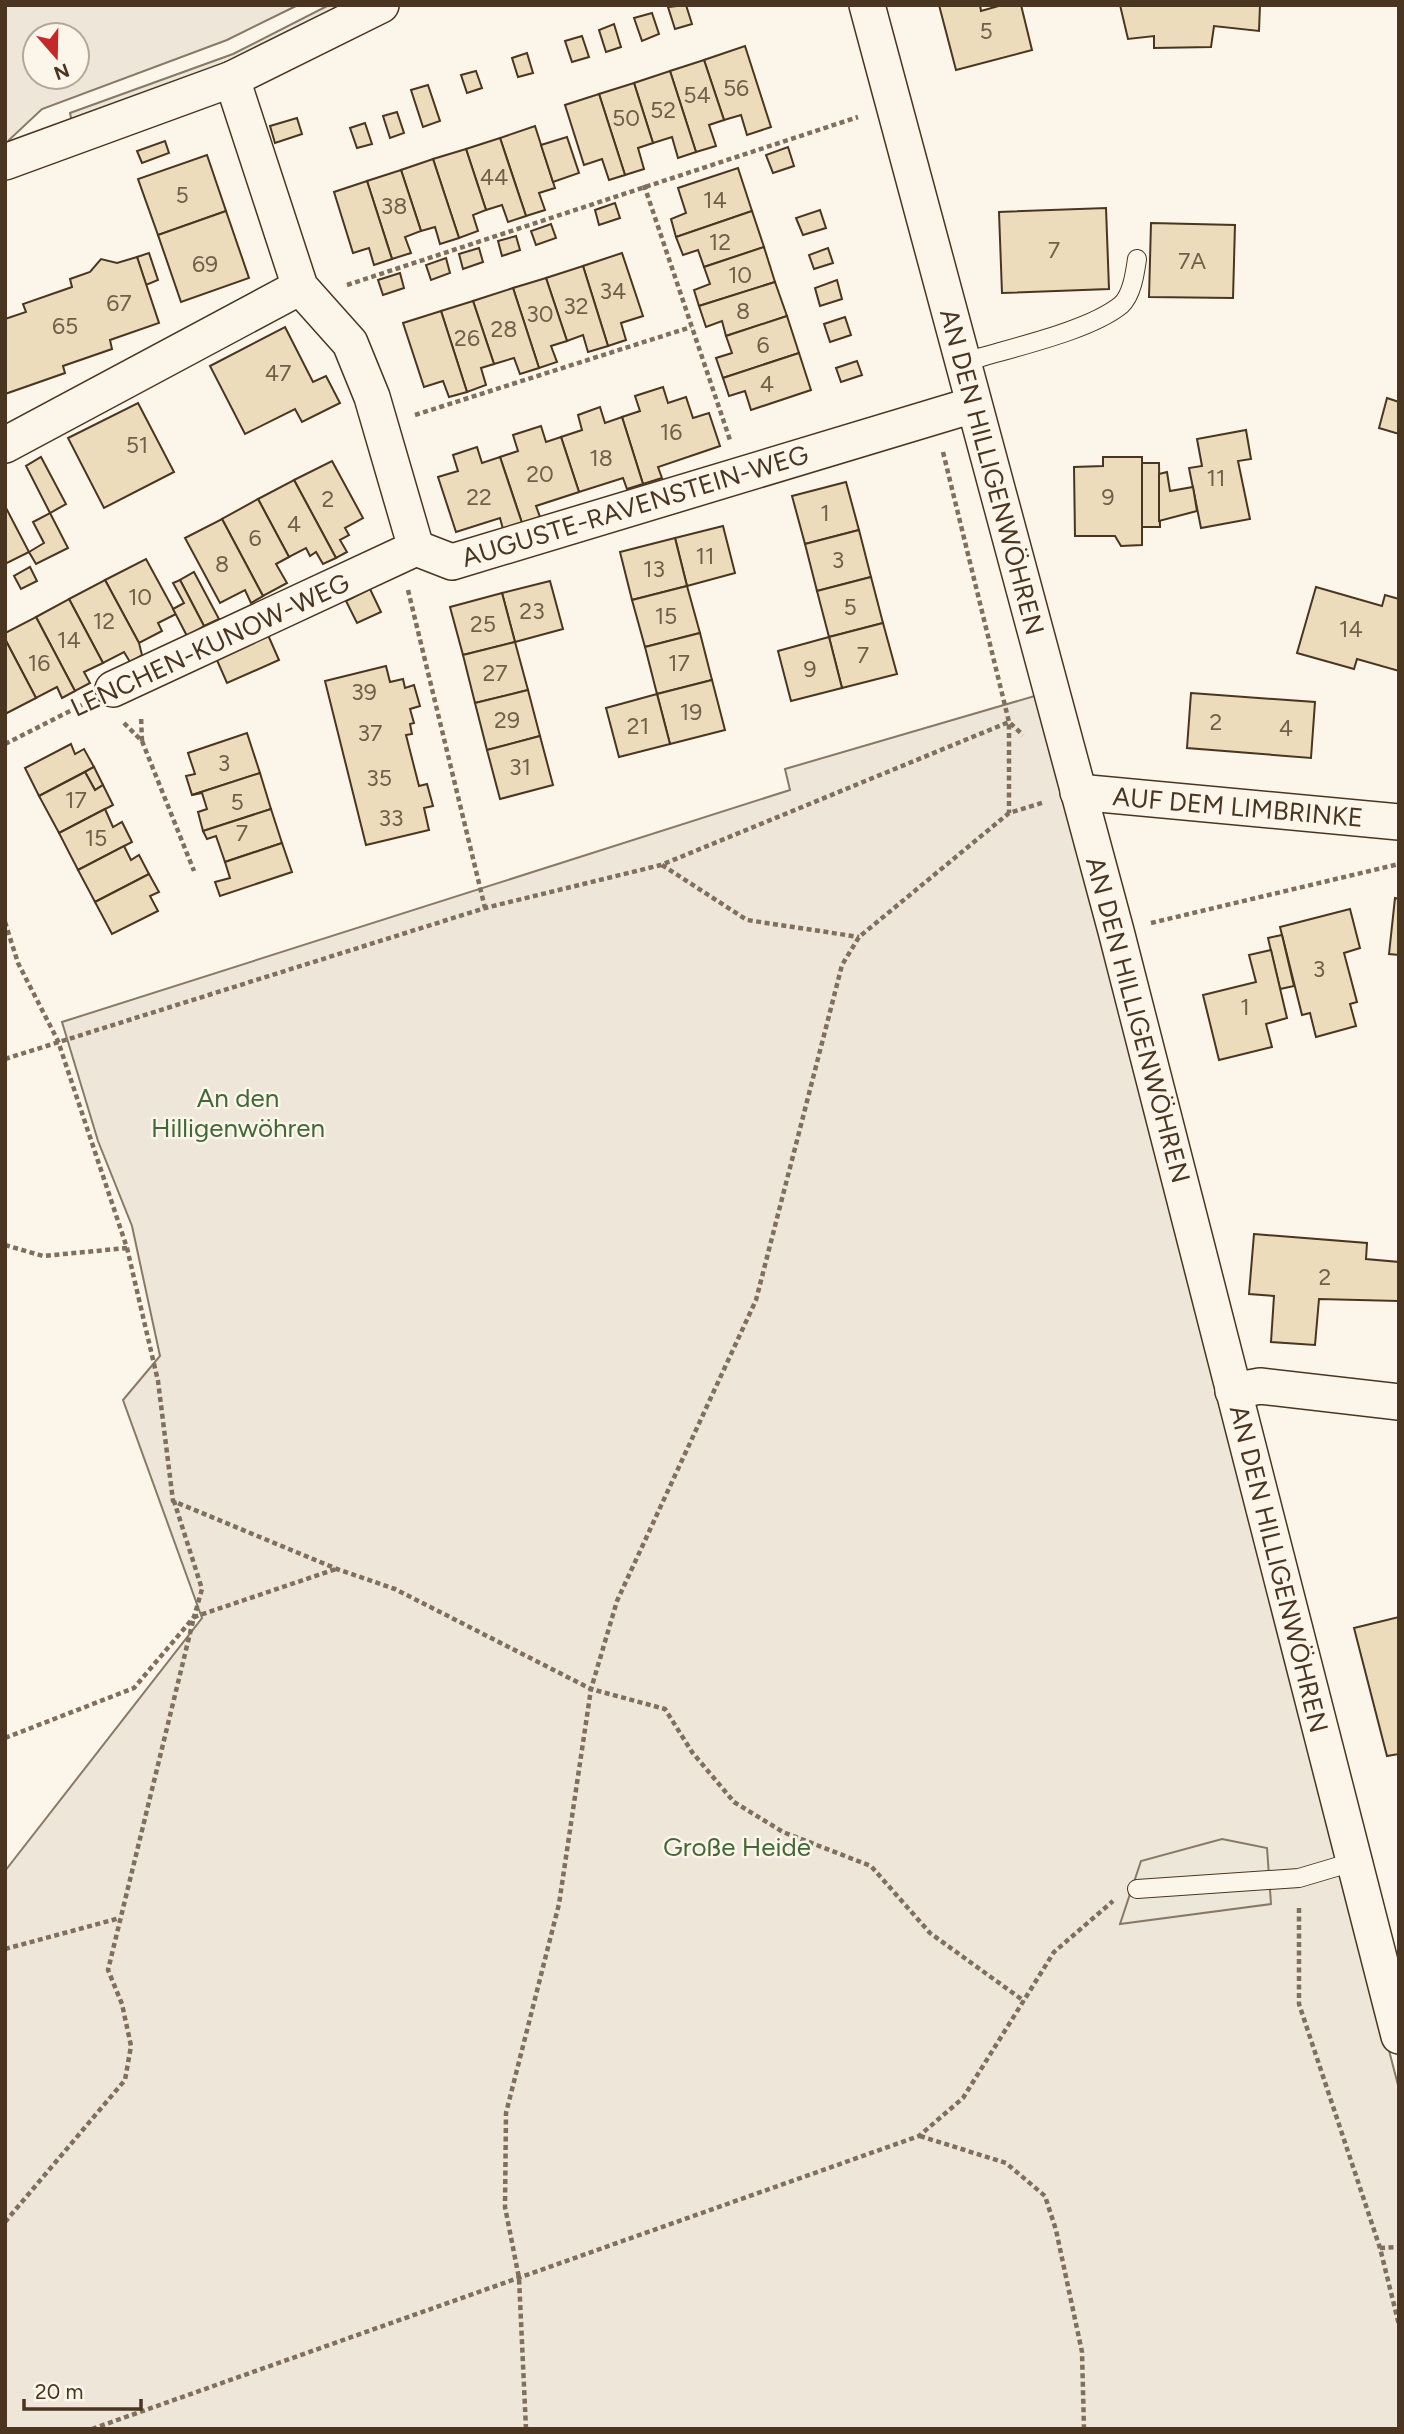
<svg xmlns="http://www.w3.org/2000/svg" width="1404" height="2434" font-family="Figtree,sans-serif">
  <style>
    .green { fill: #ede6d9; stroke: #887966; stroke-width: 2; fill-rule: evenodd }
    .parking { fill: #ede7d9; stroke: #887966; stroke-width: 2 }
    .building { fill: #ecdcbc; stroke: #4a3520; stroke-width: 2 }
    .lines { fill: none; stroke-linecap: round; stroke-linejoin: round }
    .service-casing { stroke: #4a3520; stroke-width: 20 }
    .minor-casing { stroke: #4a3520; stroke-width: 38 }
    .path { stroke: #7f6f5c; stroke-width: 4.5; stroke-dasharray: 5 3.5; stroke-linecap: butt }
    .service { stroke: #fbf6e9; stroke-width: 18 }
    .minor { stroke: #fbf6e9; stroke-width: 35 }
    .labels { text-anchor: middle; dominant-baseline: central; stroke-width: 5; stroke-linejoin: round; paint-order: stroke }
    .number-label { font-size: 23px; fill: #725f47 }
    .street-label { font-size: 26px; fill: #4a3520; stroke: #fbf6e9 }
    .park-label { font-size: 26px; fill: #436837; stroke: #fbf6e9 }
  </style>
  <rect width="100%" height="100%" fill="#fbf6e9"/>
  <g class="green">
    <path d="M5,5H298L227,40L42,109L9,140L5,152ZM35,35H77V77H35Z"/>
    <polygon points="1038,695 1399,2089 1399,2429 5,2429 5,1871 202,1618 123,1400 160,1356 132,1226 98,1141 62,1022 790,790 785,769"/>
  </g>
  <g class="parking">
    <polygon points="329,5 352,5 237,63 72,123 70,113 233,54"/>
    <polygon points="1222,1839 1267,1848 1271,1904 1120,1924 1141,1861"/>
  </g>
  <g class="building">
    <polygon points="686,5 692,24 675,29 668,7"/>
    <polygon points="939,5 980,5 981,11 1002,5 1021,5 1032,50 956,70"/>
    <polygon points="1120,5 1260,5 1259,31 1214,26 1211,47 1154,48 1154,36 1128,39"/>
    <polygon points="652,13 659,34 642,41 634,18"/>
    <polygon points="614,24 621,47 606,52 599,30"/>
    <polygon points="582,36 589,57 572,62 565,41"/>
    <polygon points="745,46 771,127 747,135 741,115 724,120 704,60"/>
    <polygon points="527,53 533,73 518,77 512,58"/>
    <polygon points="704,60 724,120 709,125 716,146 696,152 670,71"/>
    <polygon points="476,71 482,88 467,93 461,75"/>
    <polygon points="670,71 696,152 678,158 672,137 653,143 634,83"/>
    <polygon points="634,83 653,143 638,148 644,169 625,175 599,94"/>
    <polygon points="428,85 440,121 423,127 411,90"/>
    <polygon points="599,94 625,175 609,180 602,159 584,165 565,105"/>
    <polygon points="397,112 404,133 390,138 383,116"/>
    <polygon points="297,118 302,134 275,143 270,126"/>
    <polygon points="365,123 372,144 357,148 350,128"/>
    <polygon points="535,126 555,188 539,193 545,210 526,216 500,138"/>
    <polygon points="567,137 579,173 553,182 541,145"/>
    <polygon points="500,138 526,216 508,222 502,205 486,210 466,149"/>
    <polygon points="165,141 169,153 142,163 137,151"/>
    <polygon points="788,147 794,166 773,173 766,155"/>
    <polygon points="466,149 486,210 473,215 478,231 459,238 433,159"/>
    <polygon points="207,155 226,211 158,235 138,179"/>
    <polygon points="433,159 459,238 440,244 435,227 421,231 401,170"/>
    <polygon points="738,168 752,211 676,237 671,219 686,213 678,188"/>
    <polygon points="401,170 421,231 405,237 411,253 392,259 367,181"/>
    <polygon points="367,181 392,259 374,265 369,248 353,253 334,192"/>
    <polygon points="615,203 620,218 599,225 595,210"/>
    <polygon points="1106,208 1109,289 1002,293 999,212"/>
    <polygon points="820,210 826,228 803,235 796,218"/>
    <polygon points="226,211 249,278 181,302 158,235"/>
    <polygon points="752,211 764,247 704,267 698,250 683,255 676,237"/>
    <polygon points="1151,223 1235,225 1233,298 1149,297"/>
    <polygon points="551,224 556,238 536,245 531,231"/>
    <polygon points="516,236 520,250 502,256 498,241"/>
    <polygon points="764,247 775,282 699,306 694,290 710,284 704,267"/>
    <polygon points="479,248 483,262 463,269 459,254"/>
    <polygon points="828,248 833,263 814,269 809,255"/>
    <polygon points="149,253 158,280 146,285 137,257"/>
    <polygon points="622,253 643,316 621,323 626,340 608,346 583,266"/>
    <polygon points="137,257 159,323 110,340 112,349 63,366 65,373 5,394 5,319 26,312 23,304 72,287 70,279 90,272 101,259 117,263"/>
    <polygon points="446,258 450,273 431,280 426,265"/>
    <polygon points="583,266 608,346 588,352 583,335 567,341 546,278"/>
    <polygon points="400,273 404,288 383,295 378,280"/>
    <polygon points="546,278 567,341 551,346 557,362 539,368 513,288"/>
    <polygon points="837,280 842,299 820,306 815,288"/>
    <polygon points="775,282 787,316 726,336 722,321 706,327 699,306"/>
    <polygon points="513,288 539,368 520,374 514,358 494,364 473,301"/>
    <polygon points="473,301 494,364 481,368 486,385 467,392 441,311"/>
    <polygon points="441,311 467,392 449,397 443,381 424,387 403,323"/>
    <polygon points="787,316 799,353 723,378 716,358 732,353 726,336"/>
    <polygon points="845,317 851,335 830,342 824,324"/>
    <polygon points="285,327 313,382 326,376 340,403 302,422 295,409 245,434 210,366"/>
    <polygon points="799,353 811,390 751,410 745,391 729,396 723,378"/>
    <polygon points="857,361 862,375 841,382 836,368"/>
    <polygon points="663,387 668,403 686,397 693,418 709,413 720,446 658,467 662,478 643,484 622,417 640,411 635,396"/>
    <polygon points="1387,398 1399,402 1399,434 1379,428"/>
    <polygon points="138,403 174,472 104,508 68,438"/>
    <polygon points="600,407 605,423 622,417 643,484 627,489 623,478 579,492 561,437 582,430 578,415"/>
    <polygon points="541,426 546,442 561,437 579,492 536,506 540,517 522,523 500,457 518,451 513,435"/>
    <polygon points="1246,430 1251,459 1238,461 1250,519 1201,528 1189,468 1202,466 1197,439"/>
    <polygon points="477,447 482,463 500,457 522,523 503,529 500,518 456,532 438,477 458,471 453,455"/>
    <polygon points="41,457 66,504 50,513 26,466"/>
    <polygon points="1103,457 1142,457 1142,545 1121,546 1115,536 1075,536 1074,467 1103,466"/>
    <polygon points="332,461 363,518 345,528 349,535 340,540 347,552 336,558 294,480"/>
    <polygon points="1142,463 1159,463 1160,527 1142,527"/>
    <polygon points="1167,472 1170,491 1193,487 1197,511 1159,521 1159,474"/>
    <polygon points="294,480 336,558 323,564 316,552 310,556 306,548 289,557 258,499"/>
    <polygon points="846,482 859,530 805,544 792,496"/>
    <polygon points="258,499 289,557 276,564 287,583 263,596 222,519"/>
    <polygon points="5,506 29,552 5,564"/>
    <polygon points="50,513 68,548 36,564 29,552 44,543 33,522"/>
    <polygon points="222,519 263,596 251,603 245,590 220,603 185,538"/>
    <polygon points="723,526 735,573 687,586 675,538"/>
    <polygon points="859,530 871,577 817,591 805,544"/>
    <polygon points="675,538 687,586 632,600 620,552"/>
    <polygon points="146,559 176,614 158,623 162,631 139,643 105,580"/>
    <polygon points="30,567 37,581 21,589 14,576"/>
    <polygon points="194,572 219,619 204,626 180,580"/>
    <polygon points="871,577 883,623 829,637 817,591"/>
    <polygon points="105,580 139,643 142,655 130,662 124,652 103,663 69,599"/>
    <polygon points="180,580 204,626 187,636 173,609 184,603 173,583"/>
    <polygon points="550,581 563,629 515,642 502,593"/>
    <polygon points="687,586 700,633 645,647 632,600"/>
    <polygon points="1316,587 1382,606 1385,595 1399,599 1399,671 1357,659 1354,669 1297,653"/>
    <polygon points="370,589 381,612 357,623 346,601"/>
    <polygon points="502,593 515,642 463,655 450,607"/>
    <polygon points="69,599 103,663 84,672 90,683 75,691 36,617"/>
    <polygon points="36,617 75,691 62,698 57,687 36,698 5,639 5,633"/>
    <polygon points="883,623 897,674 842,688 829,637"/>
    <polygon points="700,633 712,680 657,694 645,647"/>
    <polygon points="268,635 279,660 227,683 216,658"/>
    <polygon points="829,637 842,688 791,701 778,651"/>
    <polygon points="5,639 36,698 5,714"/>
    <polygon points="515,642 528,690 475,703 463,655"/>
    <polygon points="386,666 390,682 403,679 405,688 414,685 420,706 410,709 414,723 410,724 412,734 406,735 419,786 427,784 433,806 424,808 429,830 366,845 325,681"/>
    <polygon points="712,680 725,730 670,744 657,694"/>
    <polygon points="528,690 540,736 487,750 475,703"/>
    <polygon points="1191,693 1315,702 1311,758 1187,748"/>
    <polygon points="657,694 670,744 619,757 606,708"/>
    <polygon points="247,733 260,773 192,795 186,776 195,774 188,753"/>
    <polygon points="540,736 553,785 500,799 487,750"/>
    <polygon points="71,744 75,754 84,749 94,767 39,796 25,768"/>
    <polygon points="94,767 103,785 95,790 85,772"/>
    <polygon points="85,772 95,790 103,785 113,805 59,833 39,796"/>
    <polygon points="260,773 271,809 203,831 198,812 207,809 202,793 192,795"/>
    <polygon points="105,809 113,827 122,822 132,842 78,870 59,833"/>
    <polygon points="271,809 282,843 225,862 216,836 207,839 203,831"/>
    <polygon points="282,843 292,872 220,896 215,882 230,878 225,862"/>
    <polygon points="124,846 131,860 139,855 149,874 95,902 78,870"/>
    <polygon points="149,874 159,892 150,896 158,911 112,934 95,902"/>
    <polygon points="1395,898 1399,899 1399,955 1389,954"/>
    <polygon points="1350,909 1360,948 1344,953 1357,1002 1350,1004 1356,1026 1316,1037 1310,1013 1302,1015 1280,927"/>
    <polygon points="1282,935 1294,986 1280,989 1268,938"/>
    <polygon points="1271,950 1287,1018 1266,1024 1272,1047 1219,1060 1203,995 1256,982 1249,955"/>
    <polygon points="1254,1234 1367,1243 1366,1259 1399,1262 1398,1301 1319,1299 1315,1345 1271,1342 1274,1296 1249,1294"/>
    <polygon points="1399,1617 1399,1754 1387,1756 1354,1628"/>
  </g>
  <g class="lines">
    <g class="service-casing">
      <g id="service">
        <path d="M962,363C1005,349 1088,332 1121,305C1132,295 1135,273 1137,259"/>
        <polyline points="1137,1889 1299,1878 1353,1862"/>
      </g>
    </g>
    <g class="minor-casing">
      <g id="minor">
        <polyline points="867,5 1116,931 1399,2036"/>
        <polyline points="232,79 300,287 350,343 372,397 416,548 452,562 973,405"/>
        <polyline points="5,162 232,79 381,5"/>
        <polyline points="5,445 300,287"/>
        <polyline points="113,689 416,548"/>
        <polyline points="1078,792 1399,822"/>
        <polyline points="1233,1391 1260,1386 1399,1402"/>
      </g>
    </g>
    <g class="path">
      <polyline points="644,185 730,440"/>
      <polyline points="347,285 858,117"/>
      <polyline points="415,415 691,327"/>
      <polyline points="943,452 1009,722 1009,813"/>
      <polyline points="408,590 485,908"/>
      <polyline points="124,723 142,741 141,716"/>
      <polyline points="142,741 194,871"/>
      <polyline points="5,744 82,705"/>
      <polyline points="662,865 747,920 859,937"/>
      <polyline points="5,922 18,963 58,1041 127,1248 158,1381 173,1501 337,1569 395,1589 591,1689 665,1709 692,1752 734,1802 783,1832 871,1866 930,1933 1024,2001"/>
      <polyline points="1151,923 1399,864"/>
      <polyline points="5,1059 485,908 661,865 1009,722 1023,735"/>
      <polyline points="5,1245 43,1256 127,1248"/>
      <polyline points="5,1738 134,1688 194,1617 202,1589 174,1501"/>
      <polyline points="1299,1908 1299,2004 1380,2248 1399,2325"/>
      <polyline points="5,1949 120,1918"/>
      <polyline points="920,2136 1006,2163 1045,2196 1056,2230 1082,2352 1084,2429"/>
      <polyline points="5,2222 125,2080 131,2046 122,2004 108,1970 194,1617 336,1569"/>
      <polyline points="1380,2248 1399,2247"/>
      <polyline points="92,2429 919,2136 963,2098 1054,1952 1113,1901"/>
      <polyline points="526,2429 519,2278 505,2207 506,2113 559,1904 591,1689 617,1601 756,1300 842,965 859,937 1009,813 1045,802"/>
    </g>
    <use href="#service" class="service"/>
    <use href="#minor" class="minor"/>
  </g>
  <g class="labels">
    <g class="number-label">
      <text x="986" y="31">5</text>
      <text x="736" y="88">56</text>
      <text x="697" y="95">54</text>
      <text x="663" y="110">52</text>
      <text x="626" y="118">50</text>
      <text x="494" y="177">44</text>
      <text x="182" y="195">5</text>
      <text x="715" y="200">14</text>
      <text x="394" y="206">38</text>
      <text x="720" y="242">12</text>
      <text x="1054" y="250">7</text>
      <text x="1192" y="261">7A</text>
      <text x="205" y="264">69</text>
      <text x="740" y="275">10</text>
      <text x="613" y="291">34</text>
      <text x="119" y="303">67</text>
      <text x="576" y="306">32</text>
      <text x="743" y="311">8</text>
      <text x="540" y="314">30</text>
      <text x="65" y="326">65</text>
      <text x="504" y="329">28</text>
      <text x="467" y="338">26</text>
      <text x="763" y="345">6</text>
      <text x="278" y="373">47</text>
      <text x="767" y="384">4</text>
      <text x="671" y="432">16</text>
      <text x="137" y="445">51</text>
      <text x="601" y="458">18</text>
      <text x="540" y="474">20</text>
      <text x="1216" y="478">11</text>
      <text x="479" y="497">22</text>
      <text x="1108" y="497">9</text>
      <text x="328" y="499">2</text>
      <text x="825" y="513">1</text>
      <text x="294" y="524">4</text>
      <text x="255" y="538">6</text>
      <text x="705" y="556">11</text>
      <text x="838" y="560">3</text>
      <text x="222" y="564">8</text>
      <text x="654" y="569">13</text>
      <text x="140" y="597">10</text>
      <text x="850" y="607">5</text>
      <text x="532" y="611">23</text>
      <text x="666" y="616">15</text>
      <text x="104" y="621">12</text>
      <text x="483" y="624">25</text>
      <text x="1351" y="629">14</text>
      <text x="69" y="640">14</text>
      <text x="863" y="655">7</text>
      <text x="39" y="663">16</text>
      <text x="679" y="663">17</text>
      <text x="810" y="669">9</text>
      <text x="495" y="673">27</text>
      <text x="364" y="692">39</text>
      <text x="691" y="712">19</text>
      <text x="507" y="720">29</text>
      <text x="1216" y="722">2</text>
      <text x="638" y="726">21</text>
      <text x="1286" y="728">4</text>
      <text x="370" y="733">37</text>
      <text x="224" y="763">3</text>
      <text x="520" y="767">31</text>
      <text x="379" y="778">35</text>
      <text x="76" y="800">17</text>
      <text x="237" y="802">5</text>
      <text x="391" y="818">33</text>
      <text x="242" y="833">7</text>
      <text x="96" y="838">15</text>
      <text x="1319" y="969">3</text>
      <text x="1245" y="1007">1</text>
      <text x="1325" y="1277">2</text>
    </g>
    <g class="street-label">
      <text transform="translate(992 472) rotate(75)">AN DEN HILLIGENWÖHREN</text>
      <text transform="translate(635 506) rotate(-17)">AUGUSTE-RAVENSTEIN-WEG</text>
      <text transform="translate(210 645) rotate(-25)">LENCHEN-KUNOW-WEG</text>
      <text transform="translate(1238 807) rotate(5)">AUF DEM LIMBRINKE</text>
      <text transform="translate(1138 1020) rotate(75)">AN DEN HILLIGENWÖHREN</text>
      <text transform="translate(1279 1569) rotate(76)">AN DEN HILLIGENWÖHREN</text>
    </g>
    <g class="park-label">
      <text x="238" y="1098">An den<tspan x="238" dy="30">Hilligenwöhren</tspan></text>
      <text x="737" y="1847">Große Heide</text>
    </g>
  </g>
  <rect width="1404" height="2434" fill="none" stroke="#4a3520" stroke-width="14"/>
  <g transform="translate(56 56) rotate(160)"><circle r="33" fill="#fbf6e9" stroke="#b4a999" stroke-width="2"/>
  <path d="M0-5L12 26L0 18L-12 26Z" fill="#c62828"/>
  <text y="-10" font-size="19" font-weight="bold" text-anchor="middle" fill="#4a3520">N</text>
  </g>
  <path d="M24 2399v10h117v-10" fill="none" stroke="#4a3520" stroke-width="3.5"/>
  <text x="35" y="2399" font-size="21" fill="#4a3520" stroke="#fbf6e9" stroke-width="5" paint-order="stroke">20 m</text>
</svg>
